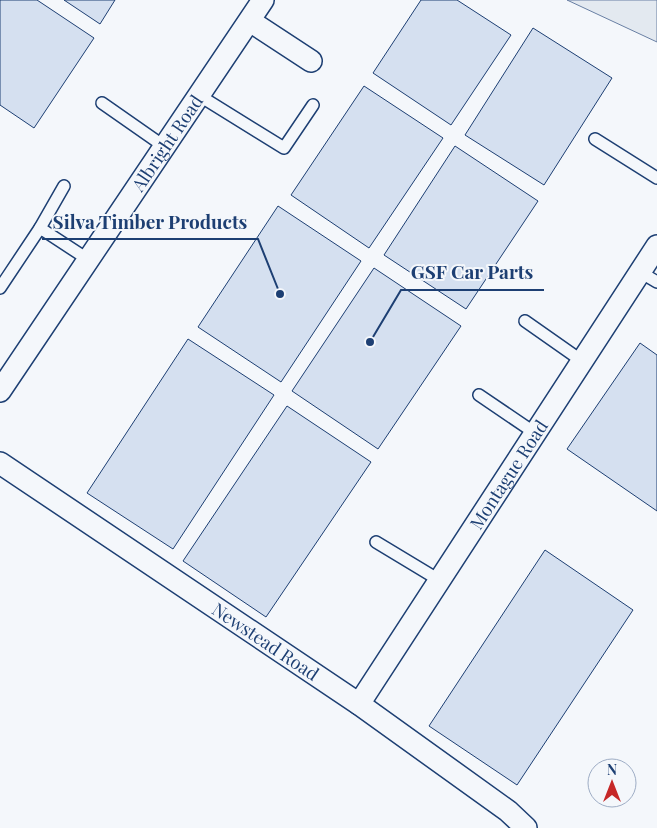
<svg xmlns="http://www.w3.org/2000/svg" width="657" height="828" font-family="'Playfair Display',serif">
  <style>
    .green { fill: #e3e9f0; stroke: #687fa3 }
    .building { fill: #d5e0f0; stroke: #1d3f73 }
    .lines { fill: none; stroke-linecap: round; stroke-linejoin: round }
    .lane-casing { stroke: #1d3f73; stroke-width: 14 }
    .street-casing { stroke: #1d3f73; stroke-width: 24 }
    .lane { stroke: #f4f7fb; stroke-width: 11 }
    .street { stroke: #f4f7fb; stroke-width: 21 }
    .labels { text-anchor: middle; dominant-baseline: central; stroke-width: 4; stroke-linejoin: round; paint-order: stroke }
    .street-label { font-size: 18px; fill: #1d3f73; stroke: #f4f7fb }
    .leader { fill: none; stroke: #1d3f73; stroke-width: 2 }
    .callout-dot { fill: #1d3f73; stroke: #f4f7fb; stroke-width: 2 }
    .callout-label { font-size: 19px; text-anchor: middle; font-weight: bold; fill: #1d3f73; stroke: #f4f7fb; stroke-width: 4; stroke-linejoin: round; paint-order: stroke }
  </style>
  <rect width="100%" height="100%" fill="#f4f7fb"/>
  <polygon class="green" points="567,0 657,0 657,42"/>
  <g class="building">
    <polygon points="0,0 37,0 94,38 34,128 0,105"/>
    <polygon points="64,0 115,0 100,24"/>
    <polygon points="421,0 457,0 511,35 451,125 373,73"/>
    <polygon points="533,28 612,78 544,185 465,135"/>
    <polygon points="364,86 443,138 369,248 291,195"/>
    <polygon points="455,146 538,201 466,309 384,255"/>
    <polygon points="278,206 361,261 281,382 198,327"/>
    <polygon points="374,268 461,326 378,449 292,391"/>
    <polygon points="188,339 274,395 173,549 87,493"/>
    <polygon points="640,343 657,355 657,511 567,449"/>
    <polygon points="287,406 371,462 266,617 183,561"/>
    <polygon points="545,550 633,610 517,785 429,726"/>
  </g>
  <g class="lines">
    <g class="lane-casing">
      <g id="lane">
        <polyline points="200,96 284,148 313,105"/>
        <polyline points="102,103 165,147"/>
        <polyline points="595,139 657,178"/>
        <polyline points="40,228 64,186"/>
        <polyline points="640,272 657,282"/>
        <polyline points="0,288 40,228 89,260"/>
        <polyline points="525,321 582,361"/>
        <polyline points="479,395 535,433"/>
        <polyline points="376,542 439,580"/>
      </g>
    </g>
    <g class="street-casing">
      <g id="street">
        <polyline points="250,21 311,61"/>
        <path id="s1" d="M0,391L263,0"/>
        <path id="s2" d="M0,463L359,704L508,811L526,828"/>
        <path id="s3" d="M359,704L657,246"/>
      </g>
    </g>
    <use href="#lane" class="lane"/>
    <use href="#street" class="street"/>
  </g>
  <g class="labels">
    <g class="street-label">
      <text stroke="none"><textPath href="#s1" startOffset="299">Albright Road</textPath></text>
      <text stroke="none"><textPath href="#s3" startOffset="274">Montague Road</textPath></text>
      <text stroke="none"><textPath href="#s2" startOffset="320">Newstead Road</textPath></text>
    </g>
  </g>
  <path class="leader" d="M280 294L258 239H42M370 342L401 290H544"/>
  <g class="callout-dot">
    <circle cx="280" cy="294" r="5"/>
    <circle cx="370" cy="342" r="5"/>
  </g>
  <g class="callout-label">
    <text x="150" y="229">Silva Timber Products</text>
    <text x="472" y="279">GSF Car Parts</text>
  </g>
  <g transform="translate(612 783)"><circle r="24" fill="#f4f7fb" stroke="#9eadc5"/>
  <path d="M0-4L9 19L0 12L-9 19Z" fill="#c62828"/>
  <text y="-8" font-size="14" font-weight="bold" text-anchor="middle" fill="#1d3f73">N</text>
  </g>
</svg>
